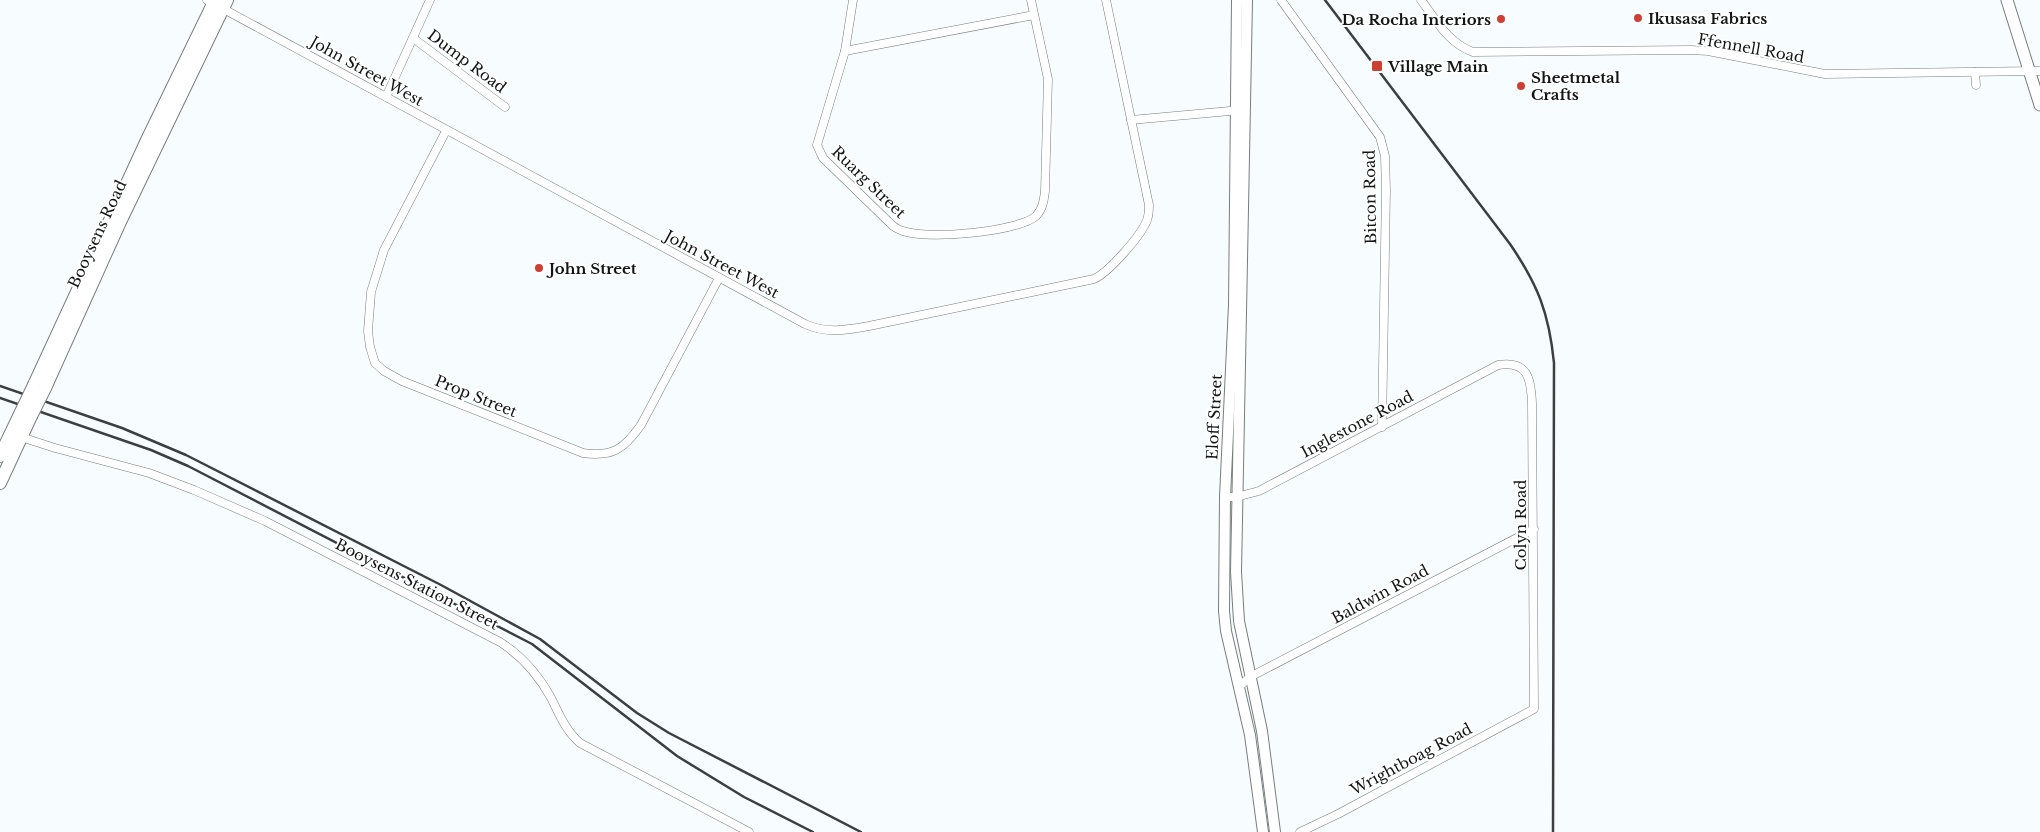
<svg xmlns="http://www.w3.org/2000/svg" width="2040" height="832" font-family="'Libre Baskerville',serif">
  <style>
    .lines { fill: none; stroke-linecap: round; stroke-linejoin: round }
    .minor-casing { stroke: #787d7e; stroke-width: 9 }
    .tertiary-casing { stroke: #787d7e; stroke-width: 12 }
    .secondary-casing { stroke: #787d7e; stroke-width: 13 }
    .primary-casing { stroke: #787d7e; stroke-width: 14 }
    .minor { stroke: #fff; stroke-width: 8 }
    .tertiary { stroke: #fff; stroke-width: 10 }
    .secondary { stroke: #fff; stroke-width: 11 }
    .primary { stroke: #fff; stroke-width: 12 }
    .rail { stroke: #3c3f3f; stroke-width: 2.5 }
    .primary-bridge-casing { stroke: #787d7e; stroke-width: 14; stroke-linecap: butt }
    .primary-bridge { stroke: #fff; stroke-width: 12 }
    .poi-dot { fill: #cc3f32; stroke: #fff; stroke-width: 2 }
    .labels { text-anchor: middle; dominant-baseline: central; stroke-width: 4; stroke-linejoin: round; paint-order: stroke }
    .poi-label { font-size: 15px; font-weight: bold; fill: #131515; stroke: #fff; text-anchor: start }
    .street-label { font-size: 15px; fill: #131515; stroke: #fff }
  </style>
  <rect width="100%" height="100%" fill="#f7fdfe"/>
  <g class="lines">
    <g class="minor-casing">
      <g id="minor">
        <path d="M207,0L805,324C827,334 847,330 869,326L1094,279C1109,272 1141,236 1147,220C1149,215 1149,210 1149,205L1106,0"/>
        <path d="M853,0L845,51L817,145L823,158L893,226C896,228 899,230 903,231C926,240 1018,232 1036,216C1043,209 1044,199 1045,191L1048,79L1031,0"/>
        <polyline points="1281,0 1380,137 1385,156 1386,190 1382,427"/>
        <path d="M1421,0C1436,20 1448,43 1473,52L1691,50L1708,51L1825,74L2040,71"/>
        <polyline points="413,38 505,107"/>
        <polyline points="845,51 1034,15"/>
        <polyline points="1975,72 1976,85"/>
        <polyline points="386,97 430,0"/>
        <polyline points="1131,120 1241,110"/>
        <path d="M446,131L384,250L371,292L368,331L370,347L375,363L384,371L402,381L583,453C613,457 624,449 641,425L719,278"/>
        <path d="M21,437L55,448L149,473L194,490L265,521L500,642C522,656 537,673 550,696C559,713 565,730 580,743L749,832"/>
        <path d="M1225,497H1236L1259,491L1498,365C1528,360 1531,379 1532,403L1534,709L1338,814L1300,832"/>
        <polyline points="1240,686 1250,677 1534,529"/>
      </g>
    </g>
    <g class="tertiary-casing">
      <g id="tertiary">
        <polyline points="1237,0 1234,305 1225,497 1224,611 1226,631 1250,735 1263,832"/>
        <polyline points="1247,0 1236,572 1239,621 1262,731 1275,832"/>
      </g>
    </g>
    <g class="secondary-casing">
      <polyline id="secondary" points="2007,0 2040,105"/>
    </g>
    <g class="primary-casing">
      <g id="primary">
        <polyline points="34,385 148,138 215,0"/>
        <polyline points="45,388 119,224 227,0"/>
        <polyline points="0,456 21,412"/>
        <polyline points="0,483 31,416"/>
      </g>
    </g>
    <use href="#minor" class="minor"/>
    <use href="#tertiary" class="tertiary"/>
    <use href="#secondary" class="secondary"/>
    <use href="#primary" class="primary"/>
    <g class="rail">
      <path d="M1325,0L1510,244C1538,285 1549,313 1554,363L1553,832"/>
      <polyline points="0,386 122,428 186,455 441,585 540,639 637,713 669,733 861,832"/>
      <polyline points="0,398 151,450 188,466 532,644 677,756 744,797 813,832"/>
    </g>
    <g class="primary-bridge-casing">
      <g id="primary-bridge">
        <polyline points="21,412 34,385"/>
        <polyline points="31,416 45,388"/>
      </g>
    </g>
    <use href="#primary-bridge" class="primary-bridge"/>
  </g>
  <g class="poi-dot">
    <circle cx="1638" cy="18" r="5"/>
    <circle cx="1501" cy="19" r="5"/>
    <rect x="1371" y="60" width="12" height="12" rx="2.5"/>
    <circle cx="1521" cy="86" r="5"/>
    <circle cx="539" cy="268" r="5"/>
  </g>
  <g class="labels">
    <g class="poi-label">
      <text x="1648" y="18">Ikusasa Fabrics</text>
      <text x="1491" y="19" text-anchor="end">Da Rocha Interiors</text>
      <text x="1388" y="66">Village Main</text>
      <text x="1531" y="77">Sheetmetal<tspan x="1531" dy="17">Crafts</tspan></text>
      <text x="549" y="268">John Street</text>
    </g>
    <g class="street-label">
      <text transform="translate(1751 48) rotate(10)">Ffennell Road</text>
      <text transform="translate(467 61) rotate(37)">Dump Road</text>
      <text transform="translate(367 71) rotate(29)">John Street West</text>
      <text transform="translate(869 182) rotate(44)">Ruarg Street</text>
      <text transform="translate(1370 197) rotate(-91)">Bitcon Road</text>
      <text transform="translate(97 234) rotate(-65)">Booysens Road</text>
      <text transform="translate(722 264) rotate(28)">John Street West</text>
      <text transform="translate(476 396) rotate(22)">Prop Street</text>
      <text transform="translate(1214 417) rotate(-87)">Eloff Street</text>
      <text transform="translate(1357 424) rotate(-28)">Inglestone Road</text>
      <text transform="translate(1520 525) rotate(-90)">Colyn Road</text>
      <text transform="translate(417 584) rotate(27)">Booysens Station Street</text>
      <text transform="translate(1380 594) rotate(-28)">Baldwin Road</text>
      <text transform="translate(1411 759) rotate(-28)">Wrightboag Road</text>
    </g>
  </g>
</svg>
